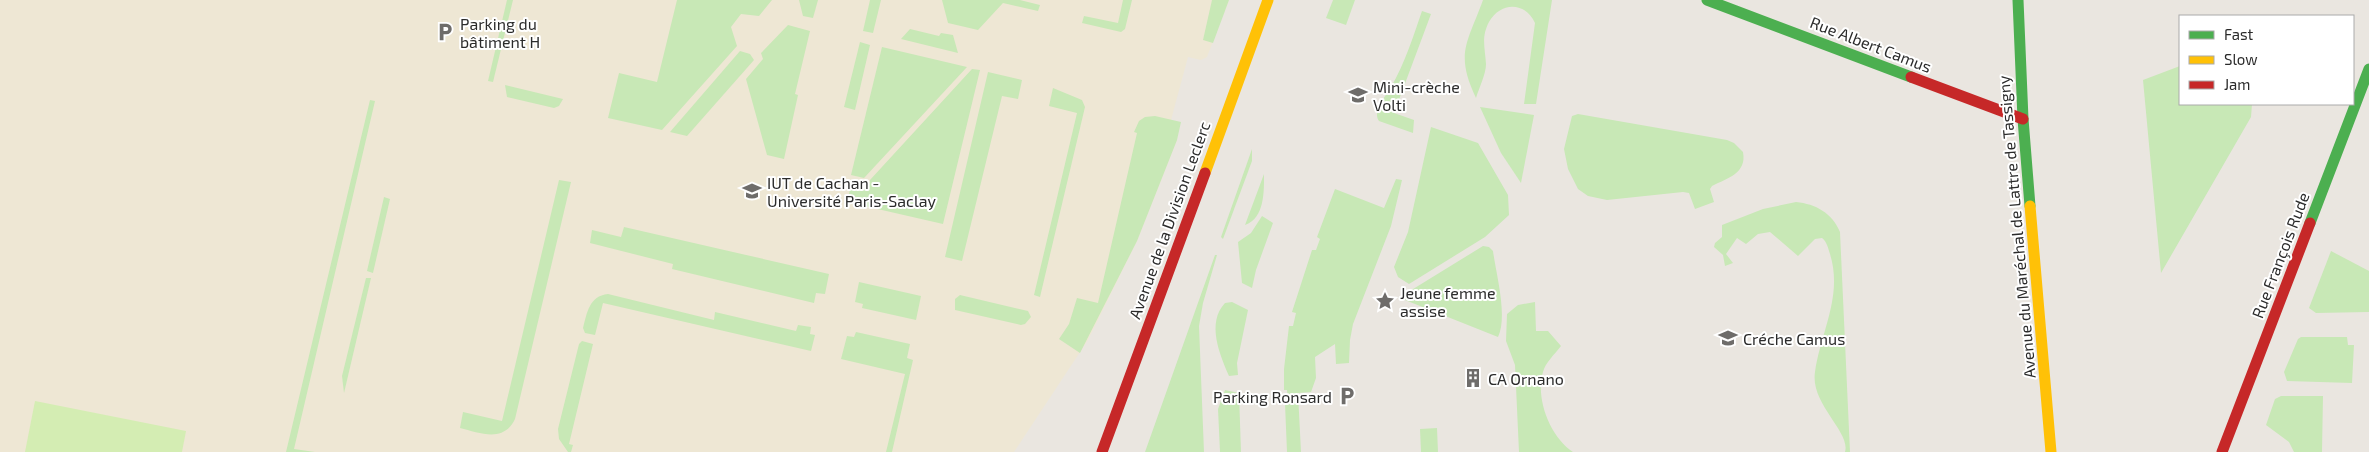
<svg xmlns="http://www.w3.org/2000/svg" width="2369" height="452" font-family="'Exo 2',sans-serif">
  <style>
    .education { fill: #eee7d4 }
    .green { fill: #c8e8b6 }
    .pitch { fill: #d4edb3 }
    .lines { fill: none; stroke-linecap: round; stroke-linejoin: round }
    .fast { stroke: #4caf50; stroke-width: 11 }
    .slow { stroke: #ffc107; stroke-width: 11 }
    .jam { stroke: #c62828; stroke-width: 11 }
    .labels { text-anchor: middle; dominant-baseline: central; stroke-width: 4; stroke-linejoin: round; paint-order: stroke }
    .poi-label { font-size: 16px; fill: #2b2b2b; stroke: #fff; text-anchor: start }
    .street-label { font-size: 16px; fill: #2b2b2b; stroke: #fff }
  </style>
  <rect width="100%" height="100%" fill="#eae6e0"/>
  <polygon class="education" points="0,0 1229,0 1207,57 1201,60 1188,57 1171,120 1177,140 1137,241 1088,340 1014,452 0,452"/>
  <g class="green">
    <polygon points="507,0 513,0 493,82 488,81"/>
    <polygon points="677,0 772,0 759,16 741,14 731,27 737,46 662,130 608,118 619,73 657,82"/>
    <polygon points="799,0 818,0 813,18 803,16"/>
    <polygon points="870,0 881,0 873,33 863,31"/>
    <polygon points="942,0 1020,0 1040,5 1038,11 1003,3 978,30 948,23"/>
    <polygon points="1123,0 1132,0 1125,29 1121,32 1082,23 1084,16 1118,23"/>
    <polygon points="1212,0 1229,0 1213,43 1203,40"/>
    <polygon points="1333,0 1355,0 1346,25 1326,18"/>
    <path d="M1483,0H1552L1536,104H1524L1535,23C1525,1 1500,2 1489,22C1481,37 1485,48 1486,64C1486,74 1479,88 1476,98C1455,53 1467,44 1483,0Z"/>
    <path d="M1422,11L1431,14L1394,113L1414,120L1413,133L1379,121C1372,111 1386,96 1391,87C1405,63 1413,37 1422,11Z"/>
    <polygon points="788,25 810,31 795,94 798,95 784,159 767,155 746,79 763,59 761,53"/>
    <polygon points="910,29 939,36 941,33 953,35 958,53 901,39"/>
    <polygon points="860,42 870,45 855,110 844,107"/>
    <polygon points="882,47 967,67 864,178 851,175"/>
    <polygon points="740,51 750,54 754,60 687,136 670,132"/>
    <polygon points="2180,66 2180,104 2252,104 2251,117 2161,273 2143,80"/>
    <polygon points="972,69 980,70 943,224 847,202 851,185 868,189 870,180"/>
    <polygon points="988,72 1022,80 1018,99 1002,96 962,261 945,257"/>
    <polygon points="505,85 563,99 559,106 554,108 507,97"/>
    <polygon points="1053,88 1082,100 1085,107 1040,297 1034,295 1077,113 1049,106"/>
    <polygon points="370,100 375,101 294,449 315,452 286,452"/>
    <polygon points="1480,107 1534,115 1521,183 1501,153"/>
    <path d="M1578,114L1727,140L1734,143L1743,152C1747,173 1728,178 1712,186L1710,189L1714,202L1695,209L1689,193L1683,192L1607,200L1588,196L1578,189L1568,169L1564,149L1572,116Z"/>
    <polygon points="1155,116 1181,122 1177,140 1137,241 1080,353 1059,339 1069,324 1077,298 1098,303 1137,133 1134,132 1139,121 1145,117"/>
    <polygon points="1431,127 1478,143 1508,195 1509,215 1485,237 1409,284 1398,277 1394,267 1408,232"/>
    <polygon points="1252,149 1252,161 1223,239 1221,237"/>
    <path d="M1264,174C1264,191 1265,218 1245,225Z"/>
    <polygon points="1396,179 1402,180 1391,226 1353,324 1350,340 1349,363 1336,364 1335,344 1315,357 1316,378 1311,392 1298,393 1301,452 1287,452 1285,404 1288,403 1287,390 1284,390 1284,369 1289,326 1293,326 1296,313 1292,312 1312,250 1316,250 1320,239 1317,237 1335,189 1384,208"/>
    <path d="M559,180L571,182L515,419C504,443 480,433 460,428L463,412L502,421Z"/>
    <polygon points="384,197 390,199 373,273 367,271"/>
    <path d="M1796,202C1816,204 1832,213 1840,232L1850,452H1845C1851,432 1810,404 1815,372C1821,331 1843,296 1830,254C1828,248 1827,242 1822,238L1815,239L1798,256L1770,232L1758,234L1746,244L1737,238L1726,254L1733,263L1725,266L1723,255L1714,247L1715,243L1722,237V225L1763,209Z"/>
    <polygon points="1262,216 1273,223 1256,270 1252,288 1242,283 1238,242 1251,233"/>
    <polygon points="624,227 829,274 825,294 816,293 814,303 672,269 673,264 590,243 592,230 621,237"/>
    <path d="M1483,246L1489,247L1493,251C1496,274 1508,316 1498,337L1405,300V294Z"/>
    <polygon points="2331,251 2369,271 2369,312 2316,313 2309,308"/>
    <polygon points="1215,255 1217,255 1203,303 1199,326 1204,452 1145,452"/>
    <polygon points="366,278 371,278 344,393 342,376"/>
    <polygon points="859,282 921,296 916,320 862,308 863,304 855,302"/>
    <path d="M608,294L714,320L715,312L796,331L798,325L811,327L810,334L815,335L811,351L603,303L595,335L585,333L583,328C587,313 589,296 608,294Z"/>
    <polygon points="960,295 1028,311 1031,317 1025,324 1021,325 955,310 955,299"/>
    <path d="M1232,302L1248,310L1237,363L1238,375L1229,376C1220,355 1206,323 1225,303Z"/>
    <path d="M1535,302L1536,331H1548L1561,346C1555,354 1545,363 1543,372C1535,398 1550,437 1573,452H1519L1515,365L1506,341L1507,314L1518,305Z"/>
    <polygon points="856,332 910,344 907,358 913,360 892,452 886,452 905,374 841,359 847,336 854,337"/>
    <polygon points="2301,337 2347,337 2348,345 2354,345 2352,383 2287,381 2284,372 2298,339"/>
    <polygon points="582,341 593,344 569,444 573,445 571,452 568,452 559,439 558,429 579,344"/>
    <polygon points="1225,390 1239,393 1241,452 1220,452 1218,409"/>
    <polygon points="2281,396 2323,396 2322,452 2294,452 2289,442 2266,425 2275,399"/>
    <polygon points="1437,428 1438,452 1421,452 1420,429"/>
  </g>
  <polygon class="pitch" points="35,401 186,431 182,452 25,452"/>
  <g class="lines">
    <g class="fast">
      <polyline points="1707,0 1911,77"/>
      <polyline points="2018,0 2023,119 2030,206"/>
      <polyline points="2310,223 2369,69"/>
    </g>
    <g class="slow">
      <polyline points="1205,173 1268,0"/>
      <polyline points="2030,206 2051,452"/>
    </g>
    <g class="jam">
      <polyline points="1911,77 2023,119"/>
      <polyline points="1102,452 1205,173"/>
      <polyline points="2222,452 2310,223"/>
    </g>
  </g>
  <defs>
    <g id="parking-bare" transform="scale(1.5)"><path d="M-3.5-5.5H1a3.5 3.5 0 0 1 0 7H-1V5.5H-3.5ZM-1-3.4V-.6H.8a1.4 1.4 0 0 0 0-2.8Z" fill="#6e6c6a" stroke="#fff" stroke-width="2.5" paint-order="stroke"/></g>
    <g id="school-bare" transform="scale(1.5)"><path d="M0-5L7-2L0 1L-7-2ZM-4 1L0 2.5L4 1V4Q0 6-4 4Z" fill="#6e6c6a" stroke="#fff" stroke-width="2.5" paint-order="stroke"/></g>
    <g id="university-bare" transform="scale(1.5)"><path d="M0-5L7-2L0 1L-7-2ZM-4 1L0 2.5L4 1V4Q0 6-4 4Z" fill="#6e6c6a" stroke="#fff" stroke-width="2.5" paint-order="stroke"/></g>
    <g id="sight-bare" transform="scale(1.5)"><path d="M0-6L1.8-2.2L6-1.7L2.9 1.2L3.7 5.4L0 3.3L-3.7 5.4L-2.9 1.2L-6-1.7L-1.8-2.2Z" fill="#6e6c6a" stroke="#fff" stroke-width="2.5" paint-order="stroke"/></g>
    <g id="building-bare" transform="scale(1.5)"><path d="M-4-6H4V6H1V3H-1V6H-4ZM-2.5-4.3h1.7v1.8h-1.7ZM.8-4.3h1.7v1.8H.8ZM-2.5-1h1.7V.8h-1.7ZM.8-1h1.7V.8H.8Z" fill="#6e6c6a" stroke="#fff" stroke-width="2.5" paint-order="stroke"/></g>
  </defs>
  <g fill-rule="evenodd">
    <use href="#parking-bare" x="445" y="32"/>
    <use href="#school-bare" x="1358" y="95"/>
    <use href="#university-bare" x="752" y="191"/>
    <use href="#sight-bare" x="1385" y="301"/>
    <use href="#school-bare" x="1728" y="338"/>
    <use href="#building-bare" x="1473" y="378"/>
    <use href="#parking-bare" x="1347" y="396"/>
  </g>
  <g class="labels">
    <g class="poi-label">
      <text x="460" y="23">Parking du<tspan x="460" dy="18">bâtiment H</tspan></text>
      <text x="1373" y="86">Mini-crèche<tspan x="1373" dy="18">Volti</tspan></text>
      <text x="767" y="182">IUT de Cachan -<tspan x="767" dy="18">Université Paris-Saclay</tspan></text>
      <text x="1400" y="292">Jeune femme<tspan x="1400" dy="18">assise</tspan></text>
      <text x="1743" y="338">Créche Camus</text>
      <text x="1488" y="378">CA Ornano</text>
      <text x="1332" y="396" text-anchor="end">Parking Ronsard</text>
    </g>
    <g class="street-label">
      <text transform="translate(1871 44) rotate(21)">Rue Albert Camus</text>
      <text transform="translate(1169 220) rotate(-70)">Avenue de la Division Leclerc</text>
      <text transform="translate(2016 227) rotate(-95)">Avenue du Maréchal de Lattre de Tassigny</text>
      <text transform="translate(2280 255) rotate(-69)">Rue François Rude</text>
    </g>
  </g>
  <rect x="2179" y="15" width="175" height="90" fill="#ffffff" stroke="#aaaaaa"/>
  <rect x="2189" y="31" width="25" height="8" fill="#4caf50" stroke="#aaaaaa"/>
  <text x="2224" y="40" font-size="15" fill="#2b2b2b">Fast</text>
  <rect x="2189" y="56" width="25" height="8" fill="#ffc107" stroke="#aaaaaa"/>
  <text x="2224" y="65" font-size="15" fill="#2b2b2b">Slow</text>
  <rect x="2189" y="81" width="25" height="8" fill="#c62828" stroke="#aaaaaa"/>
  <text x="2224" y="90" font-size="15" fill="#2b2b2b">Jam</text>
</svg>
